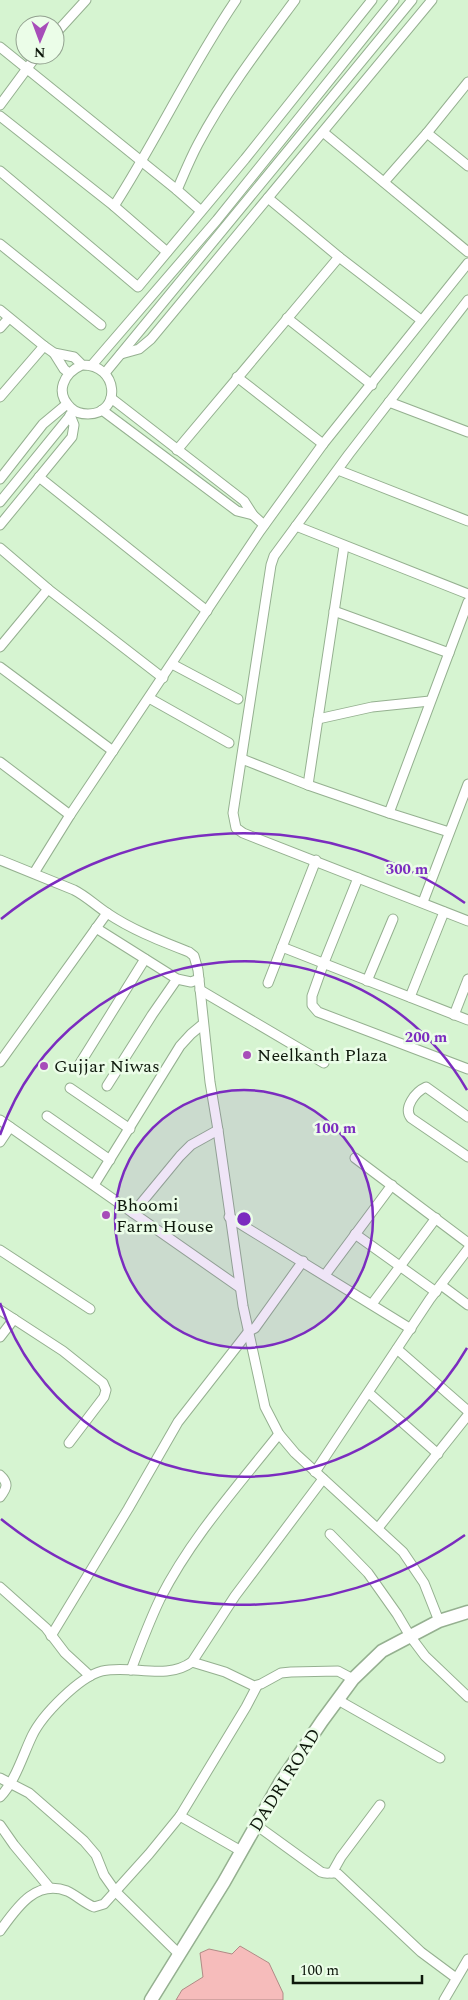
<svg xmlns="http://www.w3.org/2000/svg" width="468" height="2000" font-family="Spectral,serif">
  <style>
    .water { fill: #f6bcbb; stroke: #b08b86 }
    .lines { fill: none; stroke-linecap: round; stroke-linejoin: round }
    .street-casing { stroke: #95b090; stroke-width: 11 }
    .secondary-casing { stroke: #95b090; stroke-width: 15 }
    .street { stroke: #fff; stroke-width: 9 }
    .secondary { stroke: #fff; stroke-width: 12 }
    .ring { fill: none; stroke: #7b2cbf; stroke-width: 2.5 }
    .poi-dot { fill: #a74db9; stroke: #ebfde8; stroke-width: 2 }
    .labels { text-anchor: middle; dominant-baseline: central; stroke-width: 5; stroke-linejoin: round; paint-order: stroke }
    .poi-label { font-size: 18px; fill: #0e180c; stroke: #ebfde8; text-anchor: start }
    .street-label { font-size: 18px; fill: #0e180c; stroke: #ebfde8 }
    .centre { fill: #7b2cbf; stroke: #ebfde8; stroke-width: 2.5 }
    .ring-label { font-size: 15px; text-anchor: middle; font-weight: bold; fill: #7b2cbf; stroke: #ebfde8; stroke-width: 5; stroke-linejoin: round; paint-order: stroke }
  </style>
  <rect width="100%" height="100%" fill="#d6f4d1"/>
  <polygon class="water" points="240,1946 269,1963 283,1993 283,2000 176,2000 182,1990 203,1977 200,1953 209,1949 232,1954"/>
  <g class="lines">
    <g class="street-casing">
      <g id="street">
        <polyline points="55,34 86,0"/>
        <polyline points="0,47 177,190 201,211"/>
        <polyline points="0,105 37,55"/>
        <polyline points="0,116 114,206 167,252"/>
        <polyline points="323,132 468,252"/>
        <polyline points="427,133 468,166"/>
        <polyline points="0,171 138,287 245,159 372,0"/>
        <polyline points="384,182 427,133 468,82"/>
        <path d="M177,190C184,174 190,159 198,144C225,93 261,46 295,0"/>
        <polyline points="268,198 339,257 421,320"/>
        <path d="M114,206C157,139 191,66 236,0"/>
        <polyline points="0,244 101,325"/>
        <polyline points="468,300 349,454 274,556 271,565 233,813 236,828 243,833 468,921"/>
        <path d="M0,310L44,346L54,353L74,357L82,365C119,364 122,414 88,414C81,414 76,413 71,408C54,392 64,373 82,365"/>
        <polyline points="287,318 372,385"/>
        <polyline points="0,328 9,318"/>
        <polyline points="54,353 64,369 69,373"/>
        <polyline points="121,354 139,349 151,339 432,0"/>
        <polyline points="92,365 217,220 394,0"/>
        <polyline points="105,373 412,0"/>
        <polyline points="237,377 323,444"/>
        <polyline points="0,397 44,346"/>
        <polyline points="111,398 244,501 253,515 264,525"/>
        <polyline points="389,402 468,432"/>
        <polyline points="102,410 237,511 253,515"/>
        <polyline points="177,450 339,257"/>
        <polyline points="338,470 468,521"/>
        <polyline points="39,477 207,611"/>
        <polyline points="0,479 43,424 67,404"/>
        <polyline points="0,502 74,411"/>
        <polyline points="0,525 72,437 74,425 70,415"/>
        <polyline points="296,526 468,594"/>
        <polyline points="0,548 48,589 163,678"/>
        <polyline points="334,611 449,653"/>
        <polyline points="0,647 48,589"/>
        <polyline points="172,664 238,699"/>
        <polyline points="0,667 113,751"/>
        <polyline points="149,698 229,743"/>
        <polyline points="318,719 372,707 430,701"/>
        <polyline points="242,759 308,785 389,813 468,602"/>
        <polyline points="0,762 70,815"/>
        <polyline points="308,785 344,546"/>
        <polyline points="389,813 449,832"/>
        <path d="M0,860L74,890C86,896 95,905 107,913C132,930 161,941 189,952L194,956L198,970L210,1082L218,1130L243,1306L265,1407L279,1434L295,1453L403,1552L424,1583L439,1621"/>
        <polyline points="34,873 70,815 260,531 323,444 468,263"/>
        <polyline points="358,878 323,965 312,996 312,1005 318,1012 468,1069"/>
        <polyline points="423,902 468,784"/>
        <polyline points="96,928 177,979 191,982 199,979"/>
        <polyline points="282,947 468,1020"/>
        <polyline points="367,981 393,919"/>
        <polyline points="268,983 316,860"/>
        <polyline points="200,990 324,1063"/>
        <polyline points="410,997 444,912"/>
        <polyline points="454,1015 468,979"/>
        <polyline points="0,1062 107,913"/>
        <polyline points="79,1065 145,959"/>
        <polyline points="107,1086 152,1015 177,979"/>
        <polyline points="70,1088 130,1129"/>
        <polyline points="47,1116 110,1160"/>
        <path d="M468,1117L426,1087C415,1092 403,1108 411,1118L468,1157"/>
        <polyline points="0,1120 239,1287"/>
        <polyline points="0,1142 10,1127"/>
        <polyline points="355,1158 468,1243"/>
        <polyline points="94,1185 180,1046 191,1034 203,1024"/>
        <polyline points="133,1213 180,1156 191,1145 218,1130"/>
        <polyline points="229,1217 411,1329"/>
        <polyline points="355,1234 436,1292"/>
        <polyline points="0,1250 90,1309"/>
        <polyline points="325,1275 392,1185"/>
        <polyline points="441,1285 468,1305"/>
        <polyline points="372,1304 436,1218"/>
        <polyline points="0,1310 63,1351 103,1383 106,1390 104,1397 69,1443"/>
        <polyline points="0,1337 14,1319"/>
        <polyline points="397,1349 468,1411"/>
        <polyline points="369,1393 438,1454"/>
        <polyline points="315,1472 430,1299 468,1249"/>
        <path d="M0,1475C9,1483 7,1488 0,1497"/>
        <polyline points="378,1528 468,1415"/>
        <polyline points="330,1534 368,1573 397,1614 410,1636 425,1656 468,1697"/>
        <polyline points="0,1587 46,1628 65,1653 90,1676"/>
        <polyline points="51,1636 128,1509 178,1422 249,1331 255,1328 303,1261"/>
        <polyline points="192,1662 225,1672 254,1686 261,1684 281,1673 291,1672 338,1671 353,1679"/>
        <path d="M131,1670C140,1646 149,1622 160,1599C191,1538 237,1487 279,1434"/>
        <polyline points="338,1700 440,1758"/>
        <polyline points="0,1778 29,1793 84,1841 96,1855 104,1875 116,1892 179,1954"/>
        <path d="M0,1797C16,1780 22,1757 32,1736C42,1715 79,1677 102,1671C131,1664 166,1681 192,1662L235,1596L323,1479"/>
        <polyline points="180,1816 241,1851"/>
        <polyline points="0,1825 14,1845 49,1887"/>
        <path d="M256,1825L321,1872C328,1875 332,1871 338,1874L421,1952L456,1978"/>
        <polyline points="332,1873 341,1857 380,1805"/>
        <path d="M0,1931C16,1909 35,1879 67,1891C76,1895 84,1903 94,1907L104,1904L149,1854L180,1816L246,1707L257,1686"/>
        <polyline points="444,2000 468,1959"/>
      </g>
    </g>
    <g class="secondary-casing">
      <polyline id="secondary" points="151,2000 224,1882 280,1783 322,1721 353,1679 382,1651 439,1621 468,1612"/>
    </g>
    <use href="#street" class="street"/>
    <use href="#secondary" class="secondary"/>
  </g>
  <circle cx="244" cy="1219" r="129" fill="#7b2cbf" fill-opacity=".12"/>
  <g class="ring">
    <circle cx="244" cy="1219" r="129"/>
    <path d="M467 1348A258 258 0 0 1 0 1303M0 1135A258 258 0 0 1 467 1090"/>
    <path d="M465 1535A386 386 0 0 1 1 1519M1 919A386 386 0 0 1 465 903"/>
  </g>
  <g class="poi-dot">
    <circle cx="247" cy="1055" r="5"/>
    <circle cx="44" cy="1066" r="5"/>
    <circle cx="106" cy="1215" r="5"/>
  </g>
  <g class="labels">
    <g class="poi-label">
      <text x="257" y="1055">Neelkanth Plaza</text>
      <text x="54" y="1066">Gujjar Niwas</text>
      <text x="116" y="1205">Bhoomi<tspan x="116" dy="21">Farm House</tspan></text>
    </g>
    <g class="street-label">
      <text transform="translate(285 1780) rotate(-58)">DADRI ROAD</text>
    </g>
  </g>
  <circle cx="244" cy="1219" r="8" class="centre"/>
  <g class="ring-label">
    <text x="407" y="874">300 m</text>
    <text x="426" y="1042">200 m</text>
    <text x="335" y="1133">100 m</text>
  </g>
  <g transform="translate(40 40) rotate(181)"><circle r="24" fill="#ebfde8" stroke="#93a190"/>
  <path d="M0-4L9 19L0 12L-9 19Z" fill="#a74db9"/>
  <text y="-8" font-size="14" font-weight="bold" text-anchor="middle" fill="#0e180c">N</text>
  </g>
  <path d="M293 1975v8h129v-8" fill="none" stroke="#0e180c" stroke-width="2.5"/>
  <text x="300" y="1975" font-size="15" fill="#0e180c" stroke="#ebfde8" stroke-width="4" paint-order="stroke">100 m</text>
</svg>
